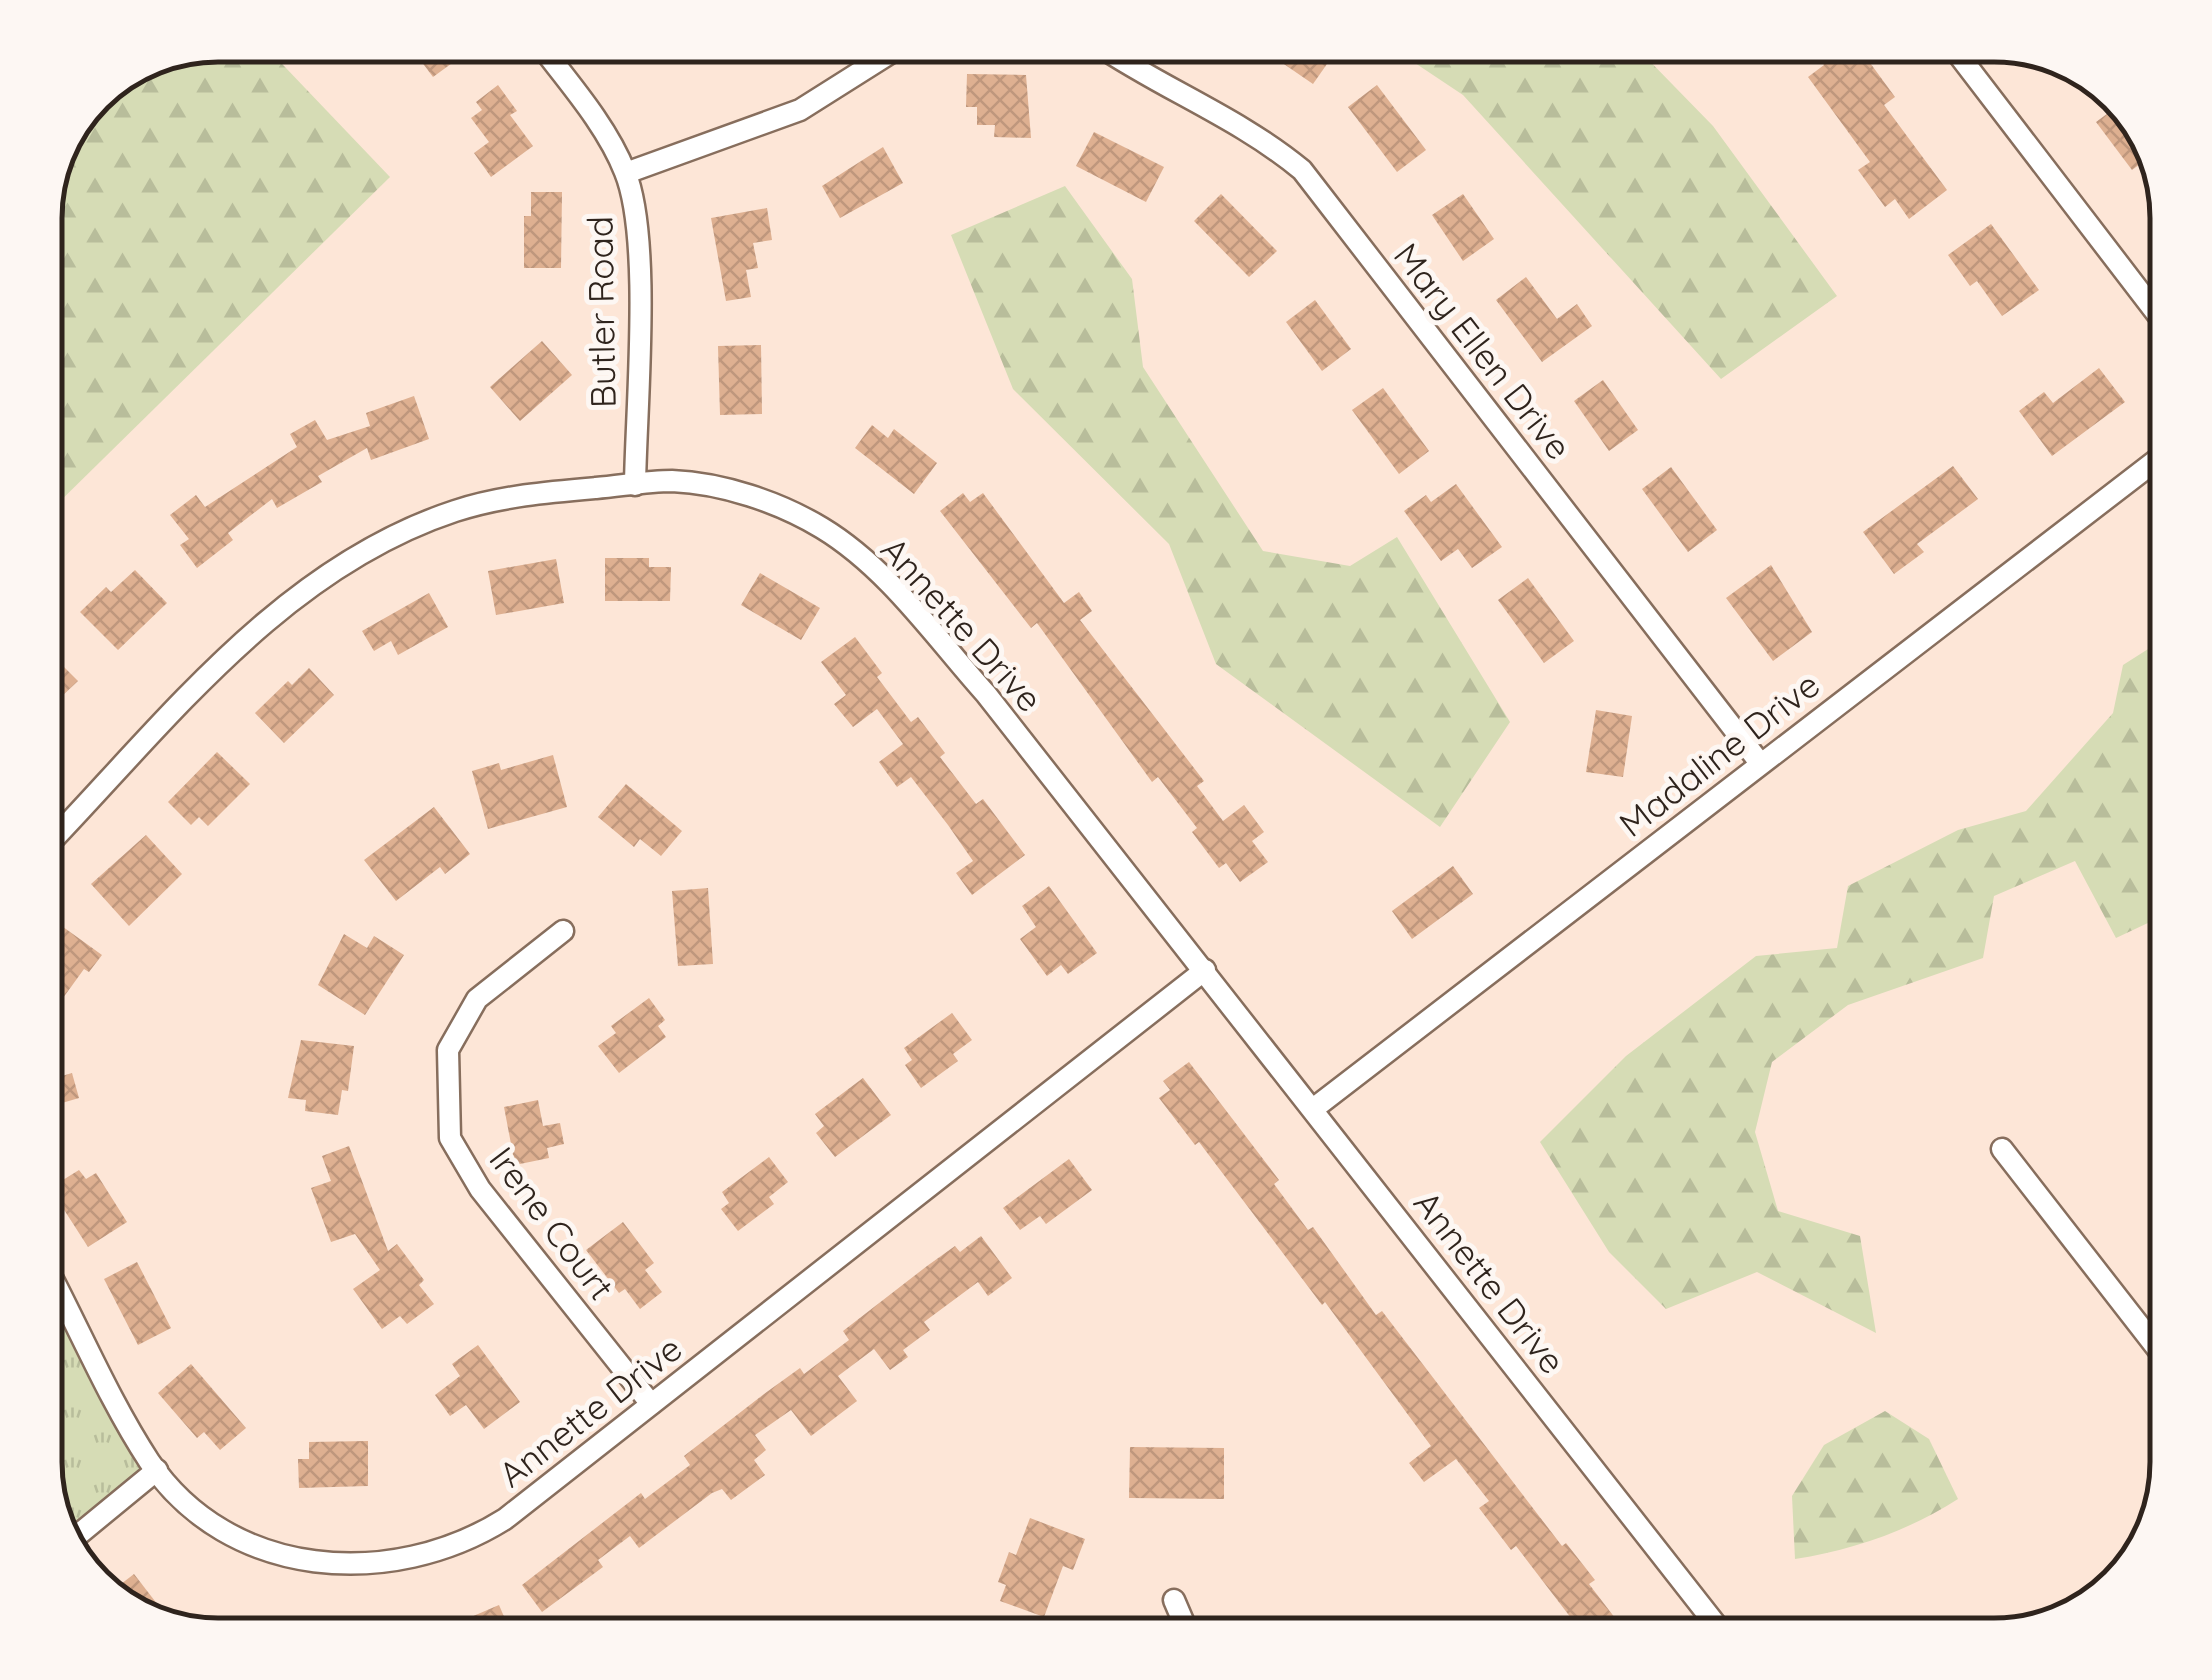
<svg xmlns="http://www.w3.org/2000/svg" width="2212" height="1680" font-family="Quicksand,sans-serif">
  <style>
    .forest { fill: url(#forest-firs) }
    .park { fill: url(#park-tufts) }
    .building { fill: url(#building-cross-hatch) }
    .lines { fill: none; stroke-linecap: round; stroke-linejoin: round }
    .minor-casing { stroke: #876e5d; stroke-width: 25 }
    .minor { stroke: #fff; stroke-width: 20 }
    .labels { text-anchor: middle; dominant-baseline: central; stroke-width: 10; stroke-linejoin: round; paint-order: stroke }
    .street-label { font-size: 35px; fill: #2f241d; stroke: #fdf7f3 }
    .rim { fill: none; stroke: #2f241d; stroke-width: 5 }
  </style>
  <defs>
    <pattern id="forest-firs" width="22" height="20" patternUnits="userSpaceOnUse" patternTransform="scale(2.5)"><rect width="22" height="20" fill="#d6dcb5"/><path d="M5 1l3.5 6h-7zM16 11l3.5 6h-7z" fill="#b8bd9b"/></pattern>
    <pattern id="park-tufts" width="24" height="20" patternUnits="userSpaceOnUse" patternTransform="scale(2.5)"><rect width="24" height="20" fill="#d6dcb5"/><path d="M3 7l-1-3M5 7V3M7 7l1-3M15 17l-1-3M17 17v-4M19 17l1-3" fill="none" stroke="#b8bd9b"/></pattern>
    <pattern id="building-cross-hatch" width="8" height="8" patternUnits="userSpaceOnUse" patternTransform="scale(2.5)"><rect width="8" height="8" fill="#deb091"/><path d="M0 0l8 8M0 8l8-8" fill="none" stroke="#bf977d"/></pattern>
  </defs>
  <rect width="100%" height="100%" fill="#fde6d7"/>
  <g class="forest">
    <polygon points="218,45 264,45 390,177 45,516 45,206 63,142 104,88"/>
    <polygon points="1388,45 1634,45 1713,126 1837,296 1721,379 1463,95"/>
    <polygon points="1065,186 1132,279 1143,367 1263,551 1350,566 1397,537 1510,722 1440,827 1216,664 1169,544 1013,389 951,235"/>
    <polygon points="2167,637 2167,914 2116,938 2075,861 1994,896 1983,958 1848,1005 1772,1062 1755,1132 1778,1211 1860,1236 1876,1333 1757,1272 1666,1309 1609,1252 1540,1142 1626,1056 1756,956 1837,948 1848,886 1958,830 2026,811 2113,713 2123,665"/>
    <path d="M1885,1411L1929,1439L1958,1499C1908,1531 1853,1550 1795,1559L1792,1496L1824,1445Z"/>
  </g>
  <path class="park" d="M45,1286L152,1478L76,1555C27,1495 45,1361 45,1286Z"/>
  <g class="building">
    <polygon points="409,45 477,45 433,77"/>
    <polygon points="1256,45 1321,45 1334,54 1313,84"/>
    <polygon points="1829,45 1857,45 1895,97 1884,105 1947,190 1909,219 1895,199 1885,207 1858,170 1870,162 1808,77 1824,65 1816,54"/>
    <polygon points="967,74 1026,75 1031,138 994,137 995,125 977,125 977,107 966,107"/>
    <polygon points="498,85 517,111 510,115 533,146 491,177 474,153 489,142 471,118 482,110 476,102"/>
    <polygon points="1377,85 1426,150 1397,172 1348,107"/>
    <polygon points="2119,105 2149,141 2152,155 2132,170 2096,122"/>
    <polygon points="1094,132 1164,167 1146,202 1076,166"/>
    <polygon points="883,147 903,183 840,218 822,186"/>
    <polygon points="531,192 562,192 561,268 524,268 524,216 531,216"/>
    <polygon points="1221,194 1277,251 1249,277 1194,221"/>
    <polygon points="1463,194 1494,239 1463,261 1432,215"/>
    <polygon points="767,208 772,240 753,243 758,268 746,270 751,297 726,301 711,218"/>
    <polygon points="1991,224 2039,290 2002,316 1977,281 1970,286 1948,255"/>
    <polygon points="1526,277 1557,319 1577,304 1592,326 1542,362 1496,300"/>
    <polygon points="1315,300 1351,349 1322,371 1286,322"/>
    <polygon points="542,341 572,375 520,421 490,387"/>
    <polygon points="761,345 762,414 720,415 718,346"/>
    <polygon points="2099,368 2125,402 2052,456 2019,411 2044,392 2053,403"/>
    <polygon points="1603,380 1638,430 1609,451 1574,401"/>
    <polygon points="1383,388 1429,451 1399,474 1352,410"/>
    <polygon points="414,396 429,439 371,460 367,448 318,476 322,482 277,508 272,499 228,533 233,540 197,568 180,545 189,539 170,515 196,495 205,507 297,447 290,434 315,420 327,440 370,426 366,413"/>
    <polygon points="872,425 888,438 894,429 937,463 914,494 855,448"/>
    <polygon points="1953,466 1978,499 1917,544 1924,552 1894,574 1863,532"/>
    <polygon points="1671,467 1717,530 1688,552 1642,489"/>
    <polygon points="1456,484 1502,547 1472,568 1458,549 1441,561 1404,511 1426,495 1431,502"/>
    <polygon points="963,493 970,502 983,493 1064,603 1079,592 1092,611 1080,620 1204,781 1197,786 1223,821 1244,805 1264,832 1252,841 1268,862 1240,882 1226,863 1219,868 1192,832 1197,828 1158,777 1152,782 1037,623 1031,628 940,511"/>
    <polygon points="605,558 649,558 649,567 671,567 670,601 605,601"/>
    <polygon points="556,559 564,603 496,615 488,571"/>
    <polygon points="1771,565 1812,632 1773,661 1726,598"/>
    <polygon points="135,570 167,603 118,650 80,612 106,587 111,592"/>
    <polygon points="760,573 820,608 801,640 741,605"/>
    <polygon points="1528,578 1574,641 1544,663 1498,600"/>
    <polygon points="429,593 448,627 398,655 391,641 374,651 362,631"/>
    <polygon points="855,637 882,673 877,677 911,722 918,717 945,753 940,757 976,804 983,799 1025,855 972,895 956,873 973,861 948,825 911,777 897,787 879,762 903,744 877,709 853,727 834,704 846,695 821,662"/>
    <polygon points="45,648 78,681 45,712"/>
    <polygon points="309,668 334,695 284,743 255,713 288,681 292,685"/>
    <polygon points="1596,710 1632,716 1623,777 1586,772"/>
    <polygon points="217,752 250,784 208,826 199,817 191,825 168,802"/>
    <polygon points="553,755 567,807 488,829 472,771 499,763 501,770"/>
    <polygon points="626,784 682,831 661,856 640,839 634,847 598,817"/>
    <polygon points="434,807 470,854 445,874 440,867 396,901 364,860"/>
    <polygon points="146,835 182,874 129,926 91,884"/>
    <polygon points="1453,866 1473,894 1412,939 1392,911"/>
    <polygon points="1049,886 1097,953 1068,974 1061,965 1047,976 1020,939 1036,927 1022,906"/>
    <polygon points="708,888 713,964 678,966 672,891"/>
    <polygon points="59,924 102,955 89,972 84,969 63,998 45,985 45,943"/>
    <polygon points="344,934 367,948 374,936 404,955 365,1015 318,985"/>
    <polygon points="649,998 665,1020 658,1026 666,1037 619,1073 598,1046 616,1033 611,1026"/>
    <polygon points="952,1013 972,1040 953,1054 958,1061 921,1088 905,1065 912,1060 904,1048"/>
    <polygon points="301,1040 354,1046 348,1091 342,1090 338,1115 305,1111 306,1100 288,1098"/>
    <polygon points="1189,1062 1279,1180 1274,1184 1308,1230 1313,1227 1376,1315 1382,1311 1562,1546 1566,1543 1595,1580 1589,1584 1628,1635 1584,1635 1516,1546 1511,1550 1479,1508 1489,1501 1456,1459 1424,1482 1409,1463 1431,1446 1325,1302 1322,1305 1199,1142 1195,1145 1159,1098 1170,1090 1163,1081"/>
    <polygon points="72,1073 79,1098 45,1108 45,1081"/>
    <polygon points="863,1078 891,1115 835,1157 816,1133 824,1126 815,1114"/>
    <polygon points="538,1100 543,1126 560,1123 564,1144 547,1148 549,1158 515,1165 504,1107"/>
    <polygon points="349,1146 388,1251 397,1244 424,1280 419,1285 434,1304 407,1324 400,1316 382,1329 353,1289 380,1270 355,1234 331,1242 311,1188 331,1181 322,1156"/>
    <polygon points="769,1157 788,1182 769,1197 774,1204 738,1231 721,1209 729,1203 722,1192"/>
    <polygon points="1069,1159 1092,1190 1046,1224 1040,1216 1020,1230 1003,1208"/>
    <polygon points="79,1170 86,1179 96,1173 127,1222 88,1247 50,1188"/>
    <polygon points="623,1222 654,1263 645,1270 662,1292 640,1309 625,1289 619,1293 586,1250"/>
    <polygon points="981,1236 1012,1278 988,1296 978,1282 924,1322 930,1330 903,1350 908,1357 890,1370 874,1349 838,1376 857,1401 811,1436 791,1410 755,1435 766,1450 754,1460 765,1475 731,1500 722,1489 712,1493 639,1548 630,1536 598,1560 603,1567 542,1612 522,1585 641,1493 645,1499 690,1465 684,1456 764,1394 800,1368 804,1374 849,1340 843,1331 927,1266 955,1246 960,1252"/>
    <polygon points="137,1262 171,1328 138,1345 104,1279"/>
    <polygon points="478,1345 520,1402 484,1429 466,1405 450,1416 435,1395 460,1376 452,1364"/>
    <polygon points="191,1364 246,1428 220,1450 204,1432 197,1438 158,1393"/>
    <polygon points="368,1441 368,1486 299,1488 298,1459 309,1459 309,1442"/>
    <polygon points="1130,1447 1224,1448 1224,1499 1129,1498"/>
    <polygon points="1030,1518 1085,1539 1073,1570 1063,1566 1044,1617 1000,1601 1006,1585 998,1582 1009,1552 1016,1555"/>
    <polygon points="134,1574 168,1618 108,1594"/>
    <polygon points="499,1605 512,1635 429,1635"/>
  </g>
  <g class="lines">
    <g class="minor-casing">
      <g id="minor">
        <path d="M540,45C569,83 607,126 625,172C652,238 636,408 635,485"/>
        <path d="M1098,45C1165,90 1239,118 1302,170L1760,763"/>
        <polyline points="1951,45 2167,327"/>
        <polyline points="626,173 800,110 903,45"/>
        <path d="M45,848C167,721 282,568 455,511C501,496 549,492 596,488C621,486 647,481 672,481C722,483 779,502 822,528C888,568 935,637 986,694L1724,1635"/>
        <polyline points="563,931 477,999 448,1050 450,1138 480,1189 651,1404"/>
        <polyline points="1313,1109 2167,452"/>
        <polyline points="2002,1149 2167,1361"/>
        <path d="M45,1264C79,1328 109,1400 149,1461C229,1580 392,1590 505,1519L1205,970"/>
        <polyline points="67,1544 157,1470"/>
        <polyline points="1174,1600 1189,1635"/>
      </g>
    </g>
    <use href="#minor" class="minor"/>
  </g>
  <g class="labels">
    <g class="street-label">
      <text transform="translate(601 312) rotate(-91)">Butler Road</text>
      <text transform="translate(1483 351) rotate(52)">Mary Ellen Drive</text>
      <text transform="translate(962 624) rotate(48)">Annette Drive</text>
      <text transform="translate(1719 754) rotate(-38)">Madaline Drive</text>
      <text transform="translate(552 1223) rotate(53)">Irene Court</text>
      <text transform="translate(1490 1282) rotate(52)">Annette Drive</text>
      <text transform="translate(590 1411) rotate(-38)">Annette Drive</text>
    </g>
  </g>
  <path d="M0 0H2212V1680H0ZM218 62H1994A156 156 0 0 1 2150 218V1462A156 156 0 0 1 1994 1618H218A156 156 0 0 1 62 1462V218A156 156 0 0 1 218 62Z" fill="#fdf7f3" fill-rule="evenodd"/>
  <path class="rim" d="M218 62H1994A156 156 0 0 1 2150 218V1462A156 156 0 0 1 1994 1618H218A156 156 0 0 1 62 1462V218A156 156 0 0 1 218 62Z"/>
</svg>
